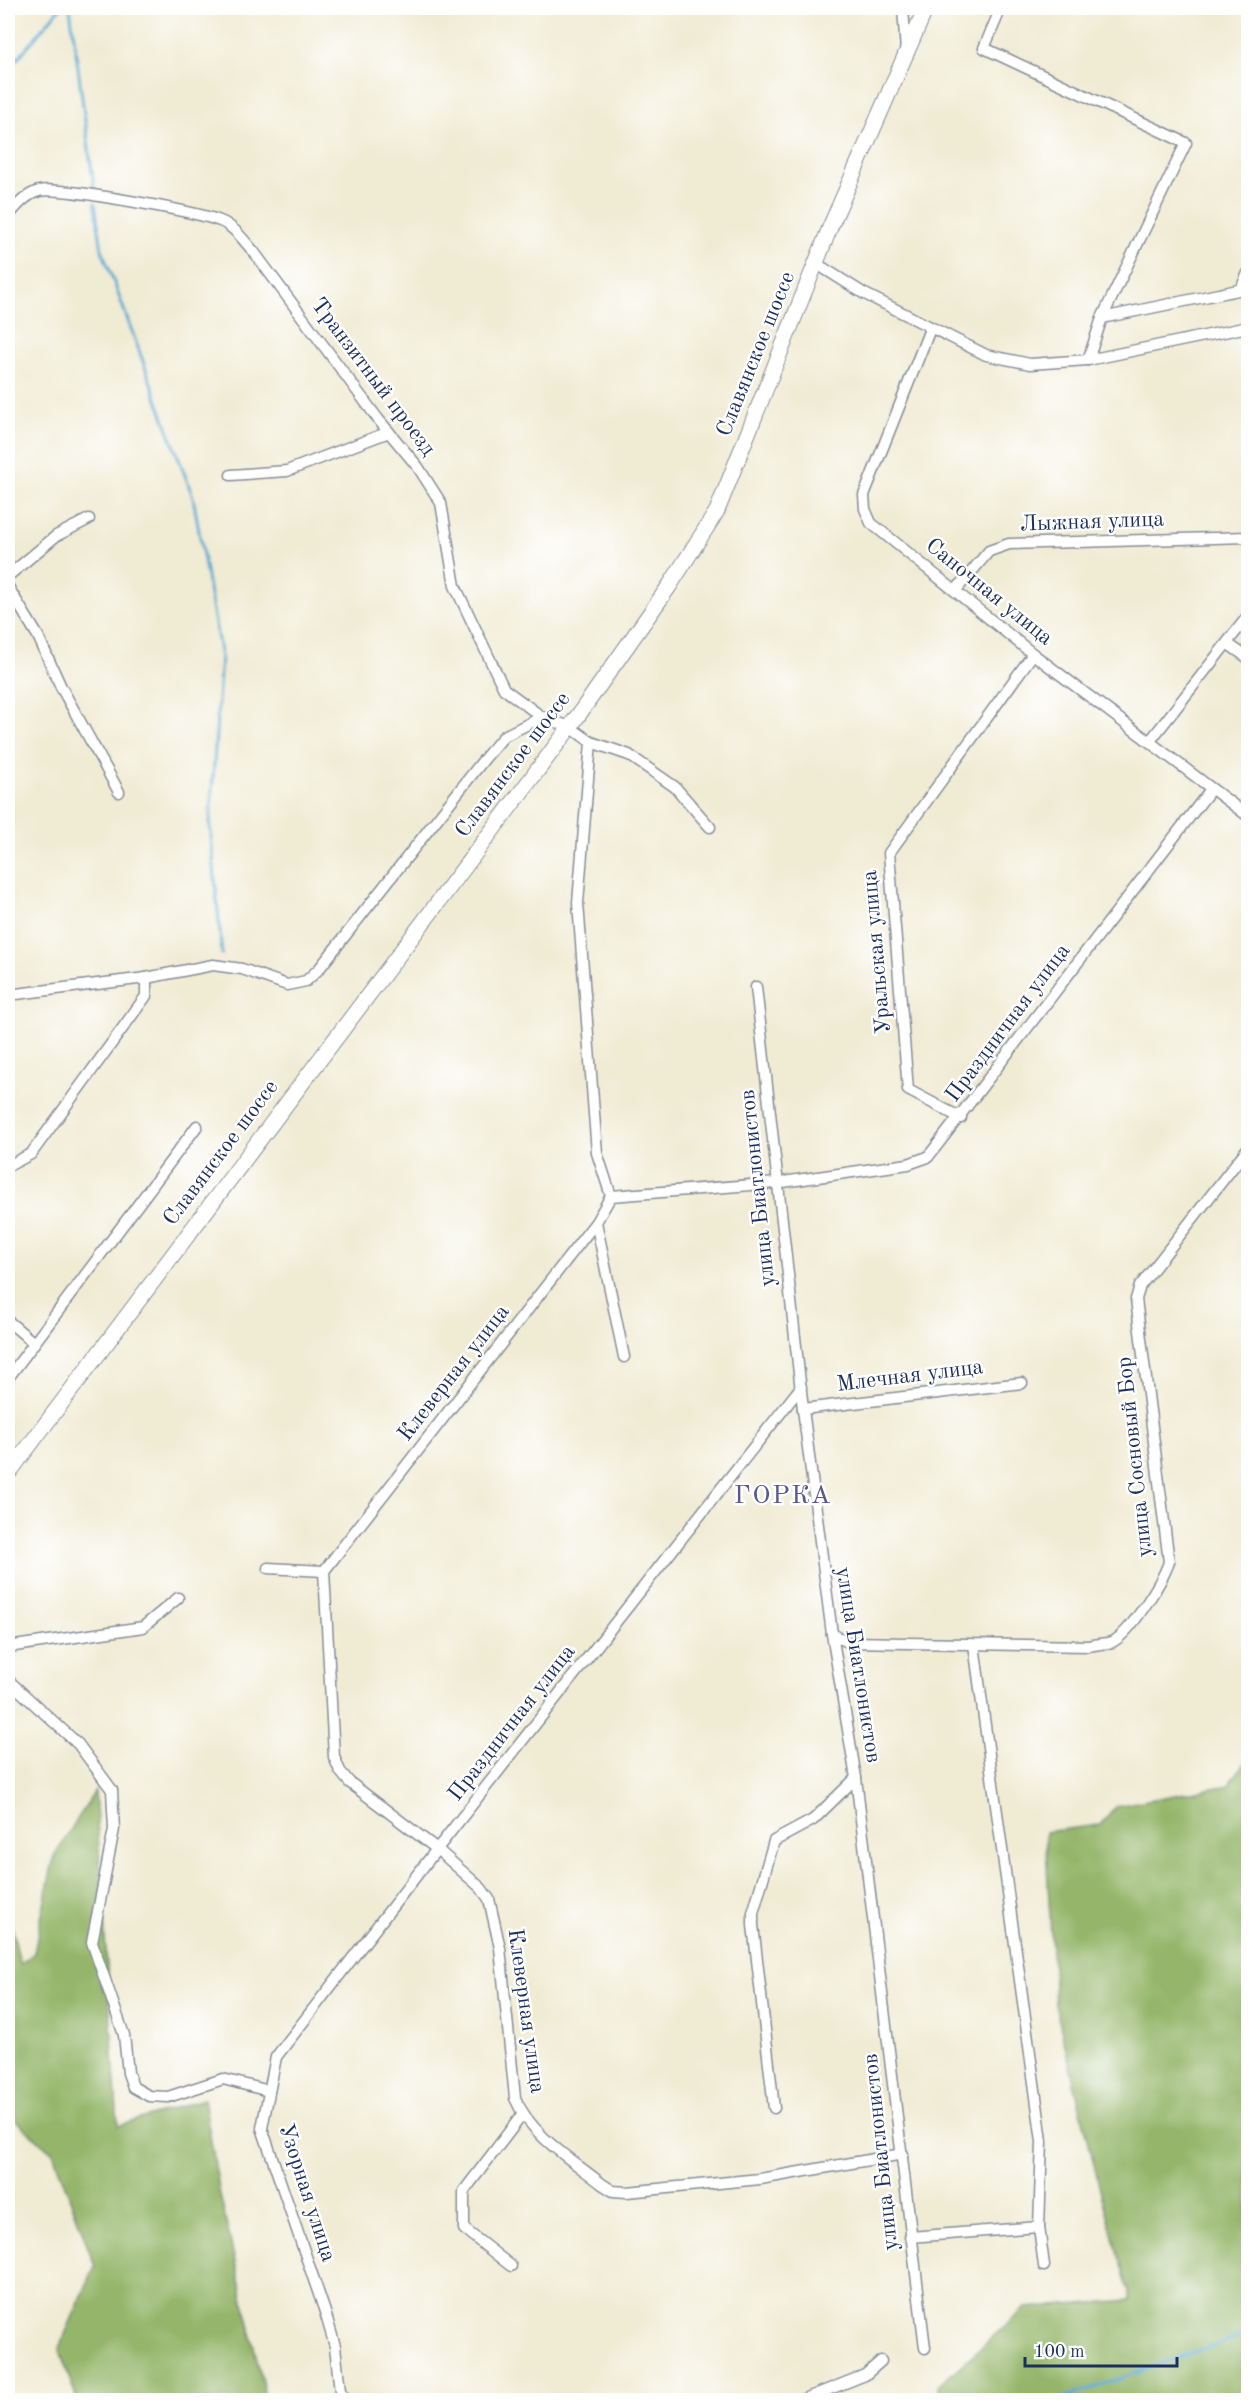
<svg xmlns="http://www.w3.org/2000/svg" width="1256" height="2408" font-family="'Old Standard TT',serif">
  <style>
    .forest { fill: #95b66a; stroke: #587264; stroke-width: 1.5 }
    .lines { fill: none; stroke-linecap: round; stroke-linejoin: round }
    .stream { stroke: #58a8d2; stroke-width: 3 }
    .minor-casing { stroke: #868d98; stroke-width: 13 }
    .secondary-casing { stroke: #868d98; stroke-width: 17 }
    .minor { stroke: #fff; stroke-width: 10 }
    .secondary { stroke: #fff; stroke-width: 15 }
    .labels { text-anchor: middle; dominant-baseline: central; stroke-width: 5; stroke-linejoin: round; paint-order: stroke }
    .street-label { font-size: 22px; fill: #1b2f5e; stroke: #fff }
    .quarter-label { font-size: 26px; letter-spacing: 1.5px; fill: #585992; stroke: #fff }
  </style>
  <rect width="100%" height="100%" fill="#fff"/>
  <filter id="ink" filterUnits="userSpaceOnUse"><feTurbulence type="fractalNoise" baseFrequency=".0167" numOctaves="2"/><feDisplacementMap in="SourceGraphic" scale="12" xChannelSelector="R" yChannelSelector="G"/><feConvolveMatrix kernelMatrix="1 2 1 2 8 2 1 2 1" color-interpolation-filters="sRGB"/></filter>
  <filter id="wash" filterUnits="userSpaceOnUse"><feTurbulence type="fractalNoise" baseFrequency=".008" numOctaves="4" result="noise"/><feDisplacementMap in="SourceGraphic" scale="24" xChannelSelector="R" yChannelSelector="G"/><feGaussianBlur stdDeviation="1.35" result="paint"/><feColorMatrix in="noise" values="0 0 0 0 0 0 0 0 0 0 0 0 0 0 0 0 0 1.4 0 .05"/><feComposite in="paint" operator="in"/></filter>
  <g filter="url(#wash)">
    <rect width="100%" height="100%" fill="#f0ebd3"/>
    <g class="forest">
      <polygon points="1248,1758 1248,2400 941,2400 938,2386 1025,2308 1131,2300 1103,2201 1055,2004 1045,1832 1100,1825 1116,1806 1229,1785"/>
      <polygon points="95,1791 118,2126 204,2099 220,2195 266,2400 77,2400 59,2348 95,2266 53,2153 8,2114 8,1908 20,1964 34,1953 54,1856"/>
    </g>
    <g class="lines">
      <g class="stream">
        <polyline points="70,8 94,187"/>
        <polyline points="8,70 60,8"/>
        <polyline points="95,203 102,250 193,497 221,657 210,824 222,954"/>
        <polyline points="1059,2400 1248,2334"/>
      </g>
    </g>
  </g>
  <g filter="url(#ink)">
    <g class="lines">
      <g class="minor-casing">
        <g id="minor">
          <polyline points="903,8 906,52"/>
          <polyline points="1001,8 984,48 1186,143 1102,318 1088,360"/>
          <path d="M8,216C17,206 25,195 39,191C58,186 198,212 220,221C234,226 244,241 254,252L378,419L418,467L441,503L455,586L504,689L542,717L570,727L591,742L629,755L675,787L710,827"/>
          <polyline points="817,264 863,293 986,355 1030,364 1088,360 1248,327"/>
          <polyline points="1241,289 1248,273"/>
          <polyline points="1102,318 1248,288"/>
          <polyline points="930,329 864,495 865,509 871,523 1033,654 1248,816"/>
          <polyline points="231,475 287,471 389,432"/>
          <polyline points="8,576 56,536 89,519"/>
          <polyline points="8,587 38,636 61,687 119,792"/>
          <polyline points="956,590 989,551 1009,544 1248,537"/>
          <polyline points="1228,644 1248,658"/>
          <polyline points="1150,741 1248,616"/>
          <polyline points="591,742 578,903 597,1153 611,1196"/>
          <polyline points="756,987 803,1409 832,1634 856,1778 925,2348"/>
          <polyline points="8,995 146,978"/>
          <polyline points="961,1118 908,1090 889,853 1033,654"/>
          <polyline points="8,1166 31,1154 146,996 146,978 213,965 242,969 287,985 306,981 319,969 485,758 504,736 542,717"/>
          <path d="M611,1196L596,1222L324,1571L334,1757L340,1771L349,1782L437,1849L481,1888L489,1899L500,1948L515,2098C531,2136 571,2159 602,2184L613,2191L627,2192L760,2179L903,2154"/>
          <polyline points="611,1196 776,1183 908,1164 928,1157 1211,789"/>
          <polyline points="596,1222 624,1357"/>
          <polyline points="8,1321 34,1343"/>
          <polyline points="8,1378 197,1126"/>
          <polyline points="803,1409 1022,1383"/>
          <polyline points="268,1568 324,1571"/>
          <path d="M832,1634L848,1642L1089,1646C1096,1644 1106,1644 1112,1642C1130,1634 1163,1580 1169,1562L1136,1299L1140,1286L1248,1148"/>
          <polyline points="974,1645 1042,2141 1039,2227 1044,2266"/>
          <polyline points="8,1647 143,1627 178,1598"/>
          <polyline points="8,1680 78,1744 112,1790 114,1829 92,1942 124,2035 128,2073 133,2087 149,2096 168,2097 223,2079 269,2091"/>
          <polyline points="774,2108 753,1925 753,1913 774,1841 813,1820 856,1778"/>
          <polyline points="910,2237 1039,2227"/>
          <polyline points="511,2266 464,2229 464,2191 522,2115"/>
          <polyline points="346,2400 340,2391 335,2346 325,2312 262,2128 276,2057 437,1849 801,1387"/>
          <polyline points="802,2400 865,2375 881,2361"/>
        </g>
      </g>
      <g class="secondary-casing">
        <polyline id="secondary" points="8,1474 570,727 670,585 717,511 831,225 926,8"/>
      </g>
      <use href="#minor" class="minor"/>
      <use href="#secondary" class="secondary"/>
    </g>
  </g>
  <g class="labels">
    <g class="street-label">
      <text transform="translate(756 354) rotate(-68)">Славянское шоссе</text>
      <text transform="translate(373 377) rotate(53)">Транзитный проезд</text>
      <text transform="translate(1092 522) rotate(-2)">Лыжная улица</text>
      <text transform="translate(989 592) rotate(39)">Саночная улица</text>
      <text transform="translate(513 765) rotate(-53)">Славянское шоссе</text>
      <text transform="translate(877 952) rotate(-95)">Уральская улица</text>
      <text transform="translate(1008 1023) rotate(-53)">Праздничная улица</text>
      <text transform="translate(221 1153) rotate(-53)">Славянское шоссе</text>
      <text transform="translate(758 1188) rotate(-96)">улица Биатлонистов</text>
      <text transform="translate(454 1373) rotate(-52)">Клеверная улица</text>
      <text transform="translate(910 1376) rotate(-7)">Млечная улица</text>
      <text transform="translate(1135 1457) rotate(-96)">улица Сосновый Бор</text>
      <text transform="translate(858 1665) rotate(81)">улица Биатлонистов</text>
      <text transform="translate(512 1723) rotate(-52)">Праздничная улица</text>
      <text transform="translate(526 2011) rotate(82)">Клеверная улица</text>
      <text transform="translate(881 2152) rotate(-96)">улица Биатлонистов</text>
      <text transform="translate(307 2193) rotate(72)">Узорная улица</text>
    </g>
    <g class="quarter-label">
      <text x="783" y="1496">ГОРКА</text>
    </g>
  </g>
  <rect width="1256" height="2408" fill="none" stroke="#fff" stroke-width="30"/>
  <path d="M1025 2357v9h152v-9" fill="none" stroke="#1b2f5e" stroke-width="3"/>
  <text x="1034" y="2357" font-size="18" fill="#1b2f5e" stroke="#ffffff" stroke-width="4.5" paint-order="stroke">100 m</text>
</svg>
